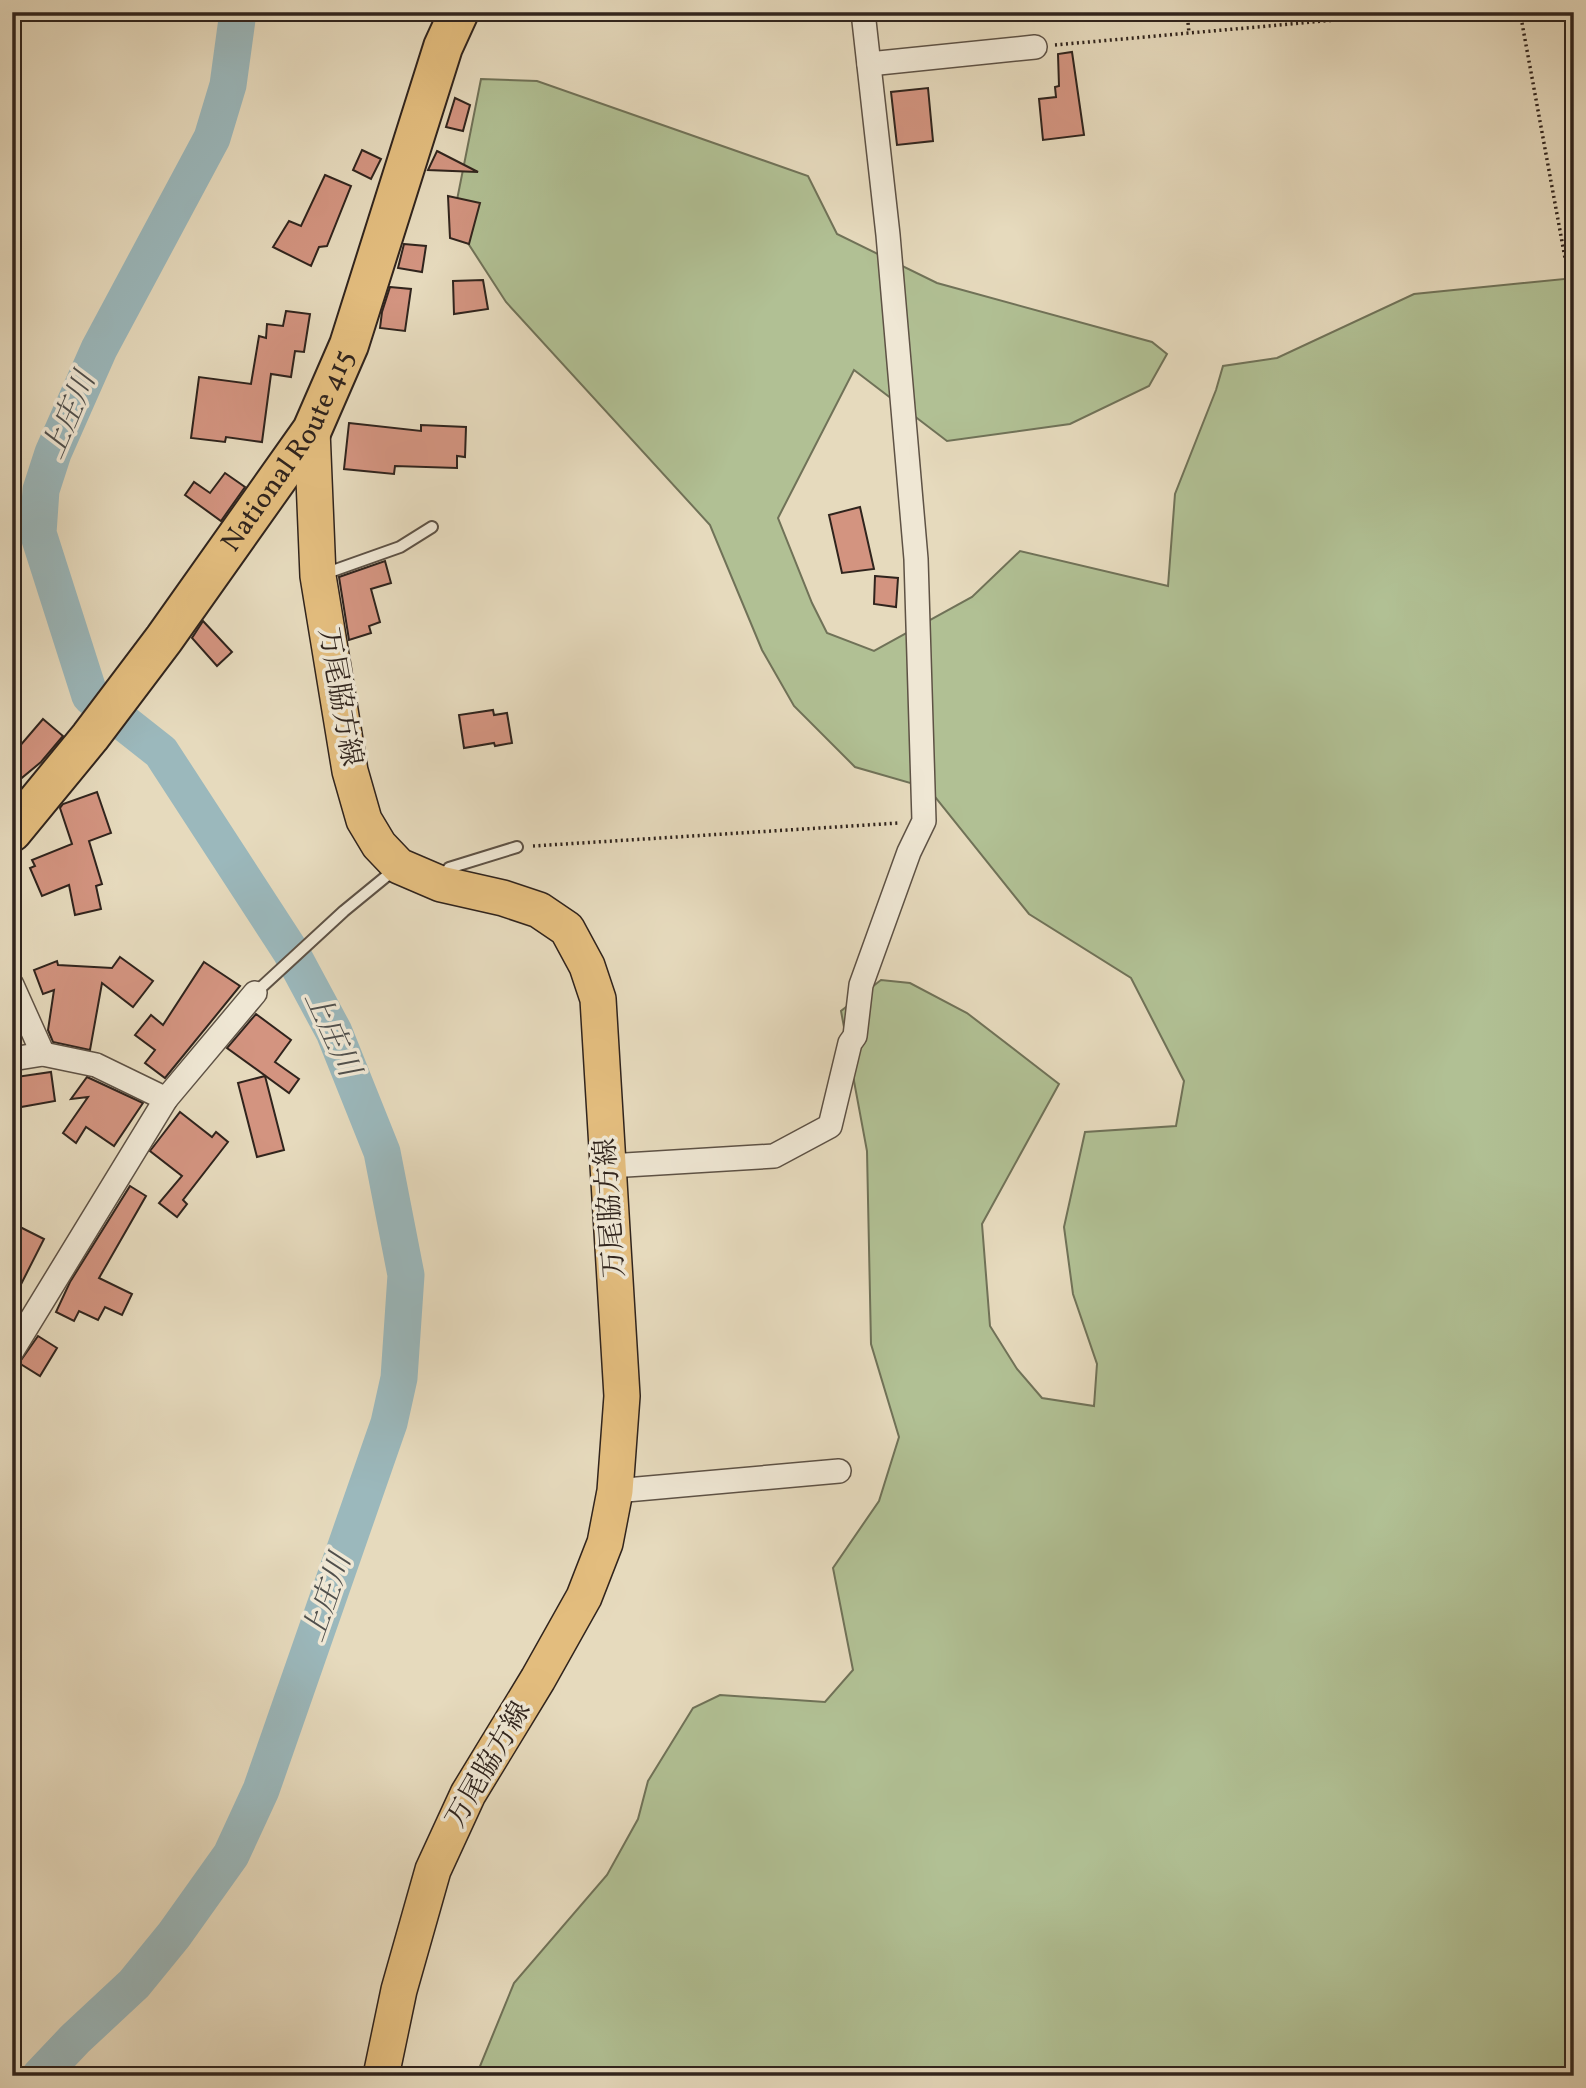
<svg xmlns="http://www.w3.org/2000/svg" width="1586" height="2088" font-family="Vollkorn,'Noto Serif JP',serif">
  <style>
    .green { fill: #b1c094; stroke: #707258; stroke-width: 2 }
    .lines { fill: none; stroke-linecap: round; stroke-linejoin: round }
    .river { stroke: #9bb8bc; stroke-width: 37 }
    .building { fill: #d39480; stroke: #30241d; stroke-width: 2 }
    .lane-casing { stroke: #5e5245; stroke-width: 14 }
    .street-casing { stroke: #5e5245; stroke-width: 26 }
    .primary-casing { stroke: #30241d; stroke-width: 38 }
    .highway-casing { stroke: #30241d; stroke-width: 42 }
    .path { stroke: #30241d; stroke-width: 3.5; stroke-dasharray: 2 3.5; stroke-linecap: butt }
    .lane { stroke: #efe7d4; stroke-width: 10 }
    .street { stroke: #efe7d4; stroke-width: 23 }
    .primary { stroke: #e3bd7e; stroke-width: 35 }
    .highway { stroke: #e3bd7e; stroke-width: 38 }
    .labels { text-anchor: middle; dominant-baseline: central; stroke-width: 7; stroke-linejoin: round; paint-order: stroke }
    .street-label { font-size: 28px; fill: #30241d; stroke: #efe7d4 }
    .water-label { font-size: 30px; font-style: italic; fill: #50504d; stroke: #efe7d4 }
  </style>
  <rect width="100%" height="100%" fill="#e6dabd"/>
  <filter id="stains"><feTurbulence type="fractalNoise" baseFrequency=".00286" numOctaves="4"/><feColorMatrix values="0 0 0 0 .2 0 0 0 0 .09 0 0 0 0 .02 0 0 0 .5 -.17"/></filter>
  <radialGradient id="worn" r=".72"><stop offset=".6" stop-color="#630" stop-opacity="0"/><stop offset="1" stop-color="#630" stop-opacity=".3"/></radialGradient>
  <polygon class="green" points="481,79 537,81 808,176 837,234 937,283 1152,342 1167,354 1149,386 1070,424 947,441 854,370 778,518 812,603 827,633 874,651 972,597 1020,551 1168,586 1175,494 1216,390 1223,366 1277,358 1414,294 1574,278 1574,2076 476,2076 514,1983 607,1875 638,1819 648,1781 693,1708 720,1695 825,1702 853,1670 833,1568 879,1501 899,1437 871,1344 867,1151 841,1011 881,980 910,983 967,1013 1059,1084 982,1224 990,1326 1017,1369 1042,1398 1094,1406 1097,1364 1073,1294 1064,1227 1085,1132 1176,1126 1184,1081 1131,978 1029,914 928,788 855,767 794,706 762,650 710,525 506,302 453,220"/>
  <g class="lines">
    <polyline class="river" points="40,2076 75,2039 134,1984 174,1935 231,1855 261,1790 389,1423 399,1378 406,1275 382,1152 334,1032 291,952 161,752 90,696 38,533 41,490 53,453 99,349 212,138 228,85 238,12"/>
  </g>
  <g class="building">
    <polygon points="1072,52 1084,135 1043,140 1039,99 1056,97 1055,87 1059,86 1058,54"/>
    <polygon points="928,88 933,141 897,145 891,92"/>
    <polygon points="455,98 470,105 463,131 446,127"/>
    <polygon points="362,150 381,159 371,179 353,170"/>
    <polygon points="437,151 478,172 428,170"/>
    <polygon points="325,175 351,186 327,246 319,247 311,266 273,247 289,221 301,226"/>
    <polygon points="448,196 480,203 469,244 450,238"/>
    <polygon points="404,244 426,246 422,272 398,268"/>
    <polygon points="483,280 488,309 454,314 453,281"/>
    <polygon points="390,287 411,289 405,331 380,328 382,312"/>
    <polygon points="286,311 310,314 304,352 295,351 291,377 271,374 262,442 226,437 225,442 191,438 199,377 251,384 259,336 266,338 267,324 283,326"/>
    <polygon points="349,423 421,431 421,425 466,427 465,457 457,456 457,468 395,466 394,474 344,469"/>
    <polygon points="225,473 245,487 221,521 185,495 194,482 210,493"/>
    <polygon points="860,507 874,569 842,573 829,515"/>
    <polygon points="385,561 391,583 371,589 380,622 369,626 371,633 349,640 339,577"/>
    <polygon points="875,576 898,578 896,607 874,604"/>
    <polygon points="203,621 232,652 217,666 192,638"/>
    <polygon points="493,710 494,715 507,713 512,743 495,746 494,743 464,748 459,715"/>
    <polygon points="43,719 63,736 41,762 12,786 12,755"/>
    <polygon points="97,792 111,833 89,841 102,884 96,886 101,909 75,915 69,885 42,896 30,868 35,866 32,860 72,844 60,808 63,804"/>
    <polygon points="120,957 153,981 133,1007 102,983 90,1050 53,1042 48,1030 54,990 43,994 34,970 57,961 58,965 112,968"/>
    <polygon points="204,962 240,986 165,1078 145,1063 155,1050 135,1035 151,1015 163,1025"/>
    <polygon points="256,1014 291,1040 275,1062 299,1079 289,1093 227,1048"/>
    <polygon points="51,1072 55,1101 21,1107 16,1077"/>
    <polygon points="265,1076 284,1150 257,1157 238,1083"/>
    <polygon points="87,1077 143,1103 114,1146 86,1127 76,1143 63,1133 88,1097 71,1099"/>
    <polygon points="180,1112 212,1137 216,1132 228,1142 183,1200 187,1204 177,1217 159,1203 182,1176 150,1151"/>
    <polygon points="130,1186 146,1196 99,1278 132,1294 122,1315 105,1307 98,1320 79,1311 74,1321 56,1312 70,1282"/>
    <polygon points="12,1223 44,1239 12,1302"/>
    <polygon points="38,1336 57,1348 40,1376 19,1363"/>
  </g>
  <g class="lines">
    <g class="lane-casing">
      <g id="lane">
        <polyline points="324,574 400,547 432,527"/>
        <polyline points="443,880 449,868 517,847"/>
        <polyline points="255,993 344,911 394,870"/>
      </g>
    </g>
    <g class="street-casing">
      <g id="street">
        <polyline points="869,64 1035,47"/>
        <polyline points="12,985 43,1054"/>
        <polyline points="12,1059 43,1054 96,1065 166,1099"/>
        <polyline points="609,1166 774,1156 830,1126 850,1043 855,1036 861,985 909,852 924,821 916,559 888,235 863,12"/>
        <polyline points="12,1351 166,1099 255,993"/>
        <polyline points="615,1491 839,1471"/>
      </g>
    </g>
    <g class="primary-casing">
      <polyline id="primary" points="312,430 318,576 350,771 364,820 379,845 399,866 441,884 503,898 539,910 567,929 587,966 598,999 622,1396 615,1491 605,1543 584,1597 538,1679 468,1794 433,1870 399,1990 381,2076"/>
    </g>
    <g class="highway-casing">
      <g id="highway">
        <path id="s1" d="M12,832L90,737L164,639L312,430L349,345L443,47L459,12"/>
      </g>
    </g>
    <g class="path">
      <polyline points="1187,12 1189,33"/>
      <polyline points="1520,12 1565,258"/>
      <polyline points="1055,45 1425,12"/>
      <polyline points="533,846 899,823"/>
    </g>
    <use href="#lane" class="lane"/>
    <use href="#street" class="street"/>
    <use href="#primary" class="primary"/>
    <use href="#highway" class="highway"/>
  </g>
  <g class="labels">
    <g class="street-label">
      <text stroke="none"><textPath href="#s1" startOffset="472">National Route 415</textPath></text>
      <text transform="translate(339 697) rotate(80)">万尾脇方線</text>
      <text transform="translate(611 1208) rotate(-94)">万尾脇方線</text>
      <text transform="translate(489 1765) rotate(-60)">万尾脇方線</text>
    </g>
    <g class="water-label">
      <text transform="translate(70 416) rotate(-67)">上庄川</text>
      <text transform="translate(331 1034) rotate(65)">上庄川</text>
      <text transform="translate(328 1598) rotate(-71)">上庄川</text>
    </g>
  </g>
  <rect width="1586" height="2088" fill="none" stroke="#e6dabd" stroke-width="42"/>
  <rect x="14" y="14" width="1558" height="2060" fill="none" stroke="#30241d" stroke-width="3.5"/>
  <rect x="21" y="21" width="1544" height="2046" fill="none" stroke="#30241d" stroke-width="2"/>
  <rect width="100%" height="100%" filter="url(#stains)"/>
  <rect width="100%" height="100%" fill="url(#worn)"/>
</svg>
